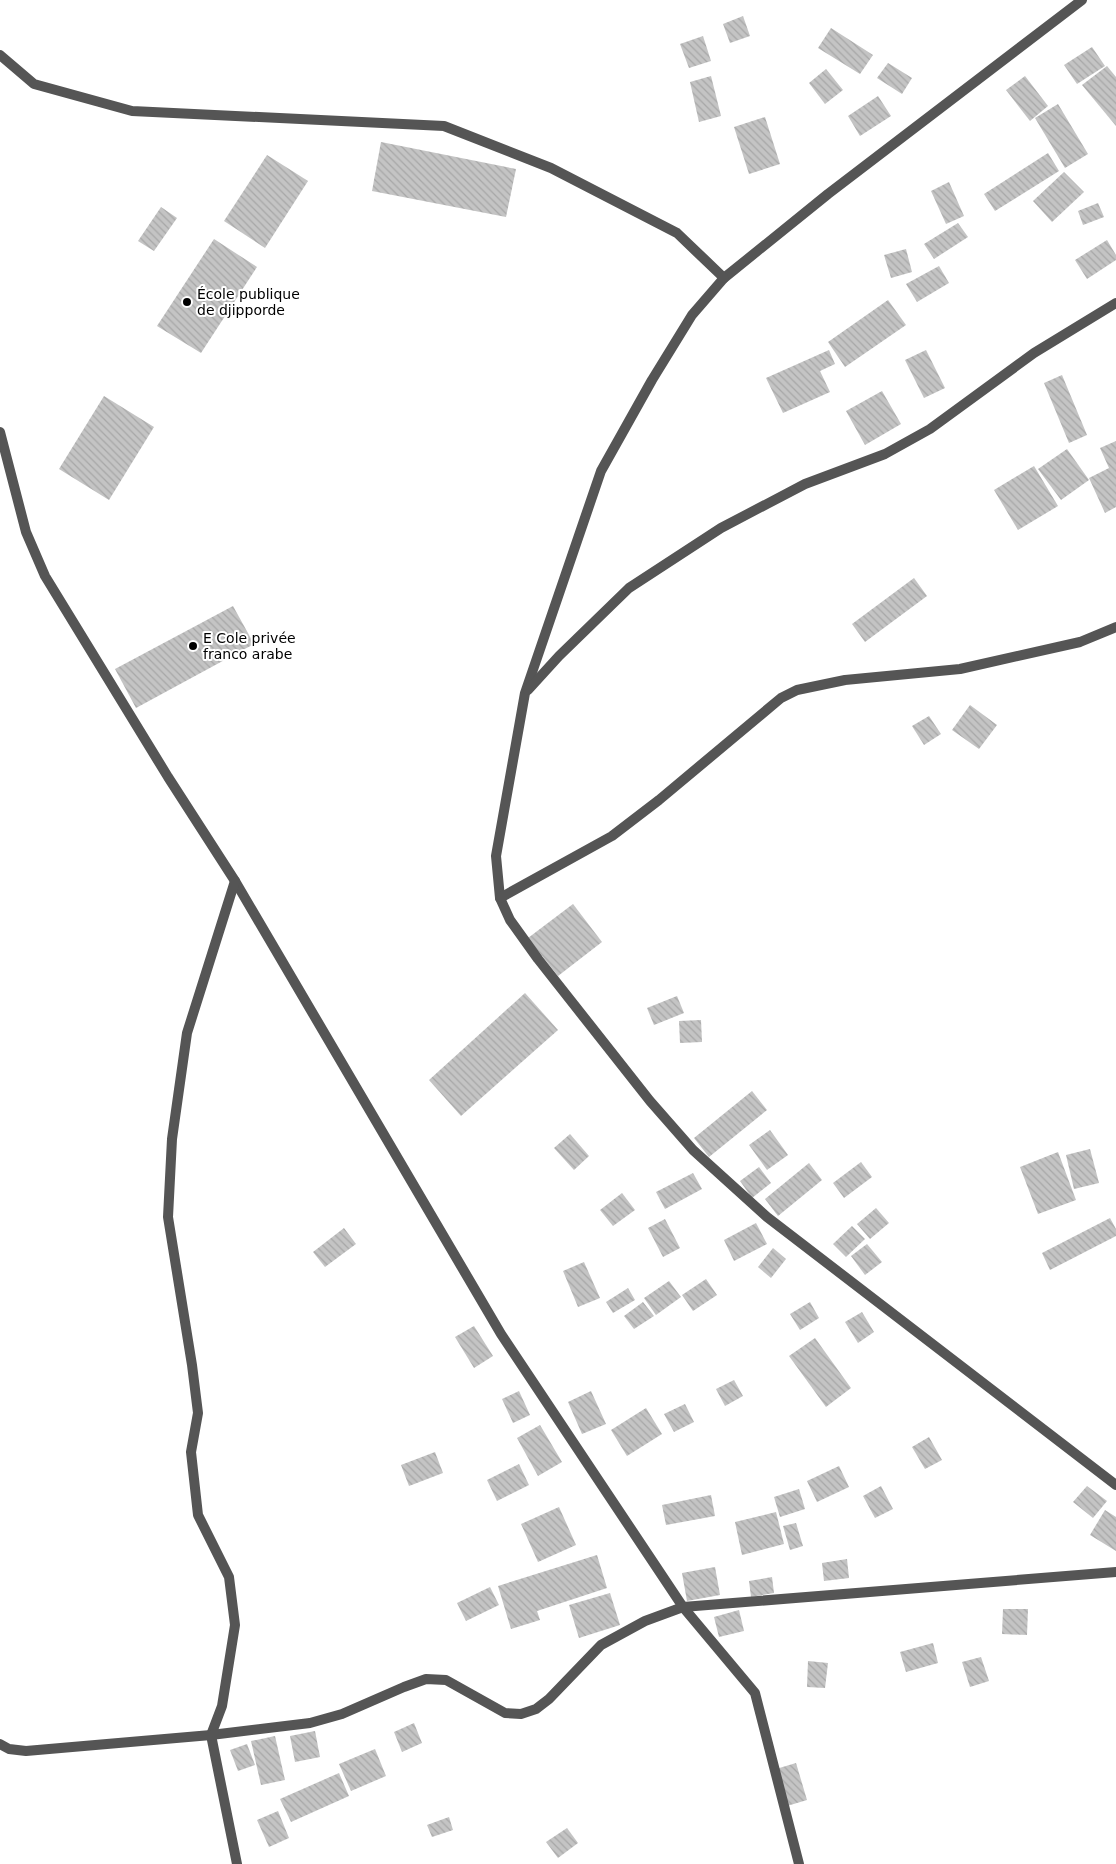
<svg xmlns="http://www.w3.org/2000/svg" width="1116" height="1864" font-family="'DejaVu Sans',sans-serif">
  <style>
    .building { fill: url(#building-back-hatch) }
    .lines { fill: none; stroke-linecap: round; stroke-linejoin: round }
    .minor { stroke: #555; stroke-width: 10 }
    .poi-dot { fill: #000; stroke: #fff; stroke-width: 2 }
    .labels { text-anchor: middle; dominant-baseline: central; stroke-width: 4; stroke-linejoin: round; paint-order: stroke }
    .poi-label { font-size: 14px; fill: #000; stroke: #fff; text-anchor: start }
  </style>
  <defs>
    <pattern id="building-back-hatch" width="6" height="6" patternUnits="userSpaceOnUse" patternTransform="scale(1.25)"><rect width="6" height="6" fill="#c4c4c4"/><path d="M-1 5l2 2M0 0l6 6M5-1l2 2" fill="none" stroke="#a7a7a7"/></pattern>
  </defs>
  <rect width="100%" height="100%" fill="#fff"/>
  <g class="building">
    <polygon points="743,16 750,36 730,43 723,24"/>
    <polygon points="831,28 873,55 860,74 818,48"/>
    <polygon points="703,36 711,61 689,68 680,44"/>
    <polygon points="1092,47 1105,66 1077,84 1064,65"/>
    <polygon points="888,63 912,78 902,94 877,78"/>
    <polygon points="1107,66 1116,77 1116,126 1082,85"/>
    <polygon points="826,69 843,90 825,104 809,83"/>
    <polygon points="711,76 721,116 699,122 690,82"/>
    <polygon points="1025,76 1048,106 1030,121 1006,90"/>
    <polygon points="878,96 891,116 860,136 848,116"/>
    <polygon points="1058,104 1088,154 1065,168 1035,118"/>
    <polygon points="765,117 780,164 749,174 734,127"/>
    <polygon points="381,142 516,169 506,217 372,191"/>
    <polygon points="1048,153 1059,171 995,211 984,194"/>
    <polygon points="267,155 308,181 265,248 224,221"/>
    <polygon points="1064,172 1084,192 1052,222 1033,201"/>
    <polygon points="949,182 964,216 946,224 931,191"/>
    <polygon points="1098,203 1104,217 1083,225 1078,211"/>
    <polygon points="161,207 177,218 154,251 138,241"/>
    <polygon points="958,223 968,237 934,259 924,244"/>
    <polygon points="214,239 257,267 201,353 157,326"/>
    <polygon points="1107,240 1116,255 1116,260 1087,279 1075,260"/>
    <polygon points="906,249 912,272 891,278 884,255"/>
    <polygon points="939,266 949,283 917,302 906,284"/>
    <polygon points="888,300 906,325 845,367 828,342"/>
    <polygon points="829,350 835,364 820,371 830,392 783,413 766,378"/>
    <polygon points="926,350 945,388 924,398 905,360"/>
    <polygon points="1062,375 1087,435 1069,443 1044,383"/>
    <polygon points="882,391 901,424 865,445 846,411"/>
    <polygon points="104,396 154,427 109,500 59,469"/>
    <polygon points="1116,441 1116,507 1105,513 1089,478 1109,468 1100,448"/>
    <polygon points="1067,449 1089,480 1061,500 1038,469"/>
    <polygon points="1034,466 1058,506 1018,530 994,490"/>
    <polygon points="914,578 927,596 865,642 852,624"/>
    <polygon points="233,606 254,644 136,708 115,669"/>
    <polygon points="970,705 997,725 979,749 952,730"/>
    <polygon points="929,716 941,734 924,745 912,726"/>
    <polygon points="573,904 602,942 558,976 528,938"/>
    <polygon points="525,993 558,1030 461,1116 429,1080"/>
    <polygon points="677,996 684,1013 654,1025 647,1008"/>
    <polygon points="701,1020 702,1042 680,1043 679,1021"/>
    <polygon points="752,1091 767,1110 709,1157 694,1138"/>
    <polygon points="770,1130 788,1155 767,1170 749,1145"/>
    <polygon points="570,1134 589,1156 574,1170 554,1148"/>
    <polygon points="1090,1149 1099,1183 1074,1189 1066,1155"/>
    <polygon points="1058,1152 1076,1200 1038,1214 1020,1167"/>
    <polygon points="861,1162 872,1177 844,1198 833,1183"/>
    <polygon points="809,1163 822,1180 778,1216 765,1199"/>
    <polygon points="759,1167 771,1183 752,1198 740,1181"/>
    <polygon points="693,1173 702,1189 665,1209 656,1192"/>
    <polygon points="622,1193 635,1210 613,1226 600,1210"/>
    <polygon points="876,1208 889,1223 870,1239 857,1224"/>
    <polygon points="1110,1218 1116,1229 1116,1236 1050,1270 1042,1253"/>
    <polygon points="665,1219 680,1248 663,1257 648,1228"/>
    <polygon points="756,1223 767,1244 734,1261 724,1240"/>
    <polygon points="852,1226 865,1239 846,1257 833,1244"/>
    <polygon points="344,1228 356,1244 325,1267 313,1252"/>
    <polygon points="867,1244 882,1262 865,1275 851,1256"/>
    <polygon points="773,1248 786,1259 771,1278 758,1267"/>
    <polygon points="584,1262 600,1298 578,1307 563,1271"/>
    <polygon points="706,1279 717,1295 693,1311 682,1295"/>
    <polygon points="669,1281 681,1297 656,1315 644,1298"/>
    <polygon points="628,1288 635,1300 613,1313 606,1302"/>
    <polygon points="643,1302 654,1316 634,1329 624,1316"/>
    <polygon points="810,1302 819,1318 800,1330 790,1314"/>
    <polygon points="862,1312 874,1332 858,1343 845,1322"/>
    <polygon points="474,1326 493,1356 474,1368 455,1337"/>
    <polygon points="815,1338 851,1388 826,1407 789,1356"/>
    <polygon points="734,1380 743,1396 725,1406 716,1389"/>
    <polygon points="519,1391 530,1415 513,1423 502,1399"/>
    <polygon points="591,1391 606,1424 582,1434 568,1402"/>
    <polygon points="685,1404 694,1422 674,1432 664,1414"/>
    <polygon points="646,1408 662,1434 627,1456 611,1430"/>
    <polygon points="540,1425 562,1462 538,1476 517,1438"/>
    <polygon points="929,1437 942,1460 925,1469 912,1447"/>
    <polygon points="435,1452 443,1473 409,1486 401,1465"/>
    <polygon points="519,1464 529,1485 497,1501 487,1480"/>
    <polygon points="839,1466 849,1487 817,1502 807,1481"/>
    <polygon points="881,1486 893,1509 875,1518 863,1496"/>
    <polygon points="1087,1486 1107,1501 1093,1518 1073,1502"/>
    <polygon points="799,1489 805,1509 780,1517 774,1497"/>
    <polygon points="711,1495 715,1516 666,1525 662,1505"/>
    <polygon points="559,1507 576,1545 538,1562 521,1524"/>
    <polygon points="1105,1510 1116,1517 1116,1551 1090,1535"/>
    <polygon points="776,1512 784,1544 742,1555 735,1522"/>
    <polygon points="796,1523 803,1546 790,1550 783,1526"/>
    <polygon points="597,1555 607,1588 537,1611 540,1620 511,1629 498,1586"/>
    <polygon points="847,1559 849,1578 824,1581 822,1563"/>
    <polygon points="715,1567 720,1595 687,1601 682,1573"/>
    <polygon points="772,1577 774,1593 751,1597 749,1581"/>
    <polygon points="490,1587 499,1605 466,1621 457,1603"/>
    <polygon points="610,1593 620,1625 579,1638 569,1605"/>
    <polygon points="1003,1609 1028,1609 1027,1635 1002,1634"/>
    <polygon points="739,1610 744,1631 719,1637 714,1617"/>
    <polygon points="933,1643 938,1663 906,1672 900,1652"/>
    <polygon points="981,1657 989,1681 970,1687 962,1662"/>
    <polygon points="808,1661 828,1663 825,1688 807,1687"/>
    <polygon points="414,1723 422,1743 402,1752 394,1732"/>
    <polygon points="315,1731 320,1757 295,1762 290,1736"/>
    <polygon points="275,1736 285,1780 261,1785 251,1741"/>
    <polygon points="247,1744 255,1765 238,1771 230,1750"/>
    <polygon points="375,1749 386,1776 351,1791 339,1764"/>
    <polygon points="796,1763 807,1800 787,1806 776,1769"/>
    <polygon points="339,1773 349,1796 291,1822 280,1799"/>
    <polygon points="278,1811 289,1838 269,1847 257,1820"/>
    <polygon points="449,1817 453,1830 432,1837 427,1825"/>
    <polygon points="567,1828 578,1843 558,1858 546,1842"/>
  </g>
  <g class="lines">
    <g class="minor">
      <polyline points="1082,0 828,194 724,278 692,315 652,380 601,471 525,693 496,856 500,898 510,920 538,959 650,1101 693,1150 767,1217 1116,1485"/>
      <polyline points="0,55 34,84 132,111 444,126 551,168 677,233 724,278"/>
      <polyline points="0,432 26,532 45,576 168,777 235,881 501,1334 683,1607 755,1693 799,1864"/>
      <polyline points="528,690 559,656 629,588 721,528 805,484 885,454 930,429 1034,353 1116,303"/>
      <polyline points="235,881 187,1033 172,1139 168,1217 192,1365 198,1413 191,1452 198,1515 229,1577 235,1625 222,1706 211,1735 237,1864"/>
      <polyline points="500,898 612,836 659,800 781,698 797,690 845,680 960,669 1080,642 1116,627"/>
      <polyline points="0,1744 9,1749 26,1751 211,1735 310,1723 342,1714 404,1687 426,1679 446,1680 505,1713 521,1714 536,1709 549,1699 601,1645 645,1621 683,1607 1116,1572"/>
    </g>
  </g>
  <g class="poi-dot">
    <circle cx="187" cy="302" r="5"/>
    <circle cx="193" cy="646" r="5"/>
  </g>
  <g class="labels">
    <g class="poi-label">
      <text x="197" y="294">École publique<tspan x="197" dy="16">de djipporde</tspan></text>
      <text x="203" y="638">E Cole privée<tspan x="203" dy="16">franco arabe</tspan></text>
    </g>
  </g>
</svg>
